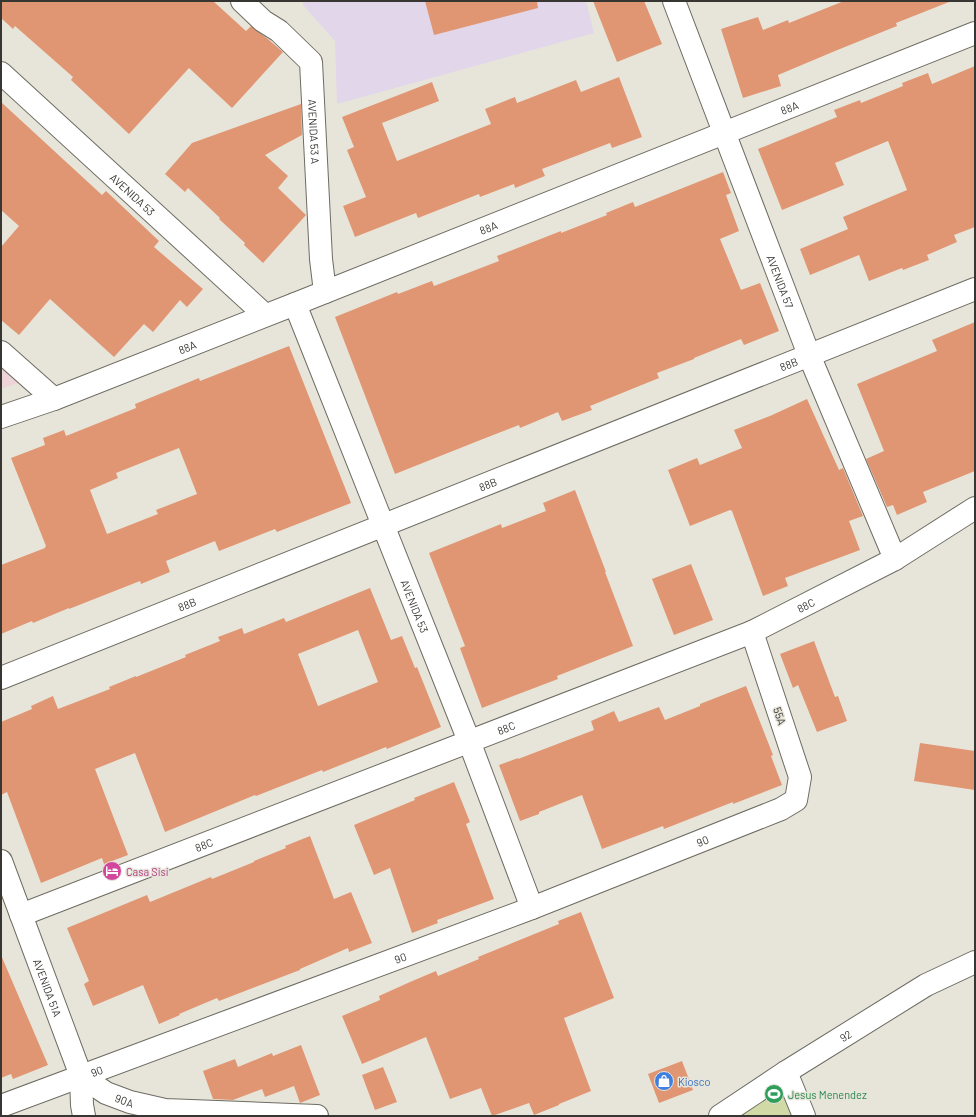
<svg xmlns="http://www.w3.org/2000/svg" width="976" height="1117" font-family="Barlow,sans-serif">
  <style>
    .industrial { fill: #eed3d8 }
    .education { fill: #e1d6ea }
    .green { fill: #d1daa6 }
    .building { fill: #e19673; fill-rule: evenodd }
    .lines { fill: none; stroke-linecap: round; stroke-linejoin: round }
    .minor-casing { stroke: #6e6c62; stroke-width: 24 }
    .tertiary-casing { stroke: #6e6c62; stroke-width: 24 }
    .minor { stroke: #fff; stroke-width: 22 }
    .tertiary { stroke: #fff; stroke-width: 22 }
    .labels { text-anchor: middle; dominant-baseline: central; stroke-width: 3; stroke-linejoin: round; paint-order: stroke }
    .street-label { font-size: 11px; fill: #373632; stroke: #e7e5da }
    .hotel-label { font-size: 11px; fill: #b23c85; stroke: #e7e5da; text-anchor: start }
    .shop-label { font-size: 11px; fill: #366cbe; stroke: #e7e5da; text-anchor: start }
    .leisure-label { font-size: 11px; fill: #27864d; stroke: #e7e5da; text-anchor: start }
  </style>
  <rect width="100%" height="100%" fill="#e7e5da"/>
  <polygon class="industrial" points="1,368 18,383 1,389"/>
  <polygon class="education" points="303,1 586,1 594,33 337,104 335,41 303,5"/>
  <polygon class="green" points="786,1072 804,1116 720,1116"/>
  <g class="building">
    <polygon points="1,1 213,1 246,31 251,26 269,40 283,52 232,108 189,68 129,134 71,80 73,77 15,26 13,29 1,18"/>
    <polygon points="425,1 537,1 538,8 434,35"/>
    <polygon points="593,1 644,1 662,44 617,62"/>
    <polygon points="844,1 949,2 896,23 897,26 835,51 778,75 781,86 743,98 721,29 758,17 763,30 788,20 789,23"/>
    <polygon points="975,66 975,227 954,235 957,242 927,255 929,260 903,270 902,268 869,281 859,255 810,275 800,249 848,229 843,217 907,190 888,141 835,163 844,185 782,210 758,149 837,117 834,110 860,100 861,103 903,86 902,83 928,73 932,84"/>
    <polygon points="619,77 642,137 612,148 610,143 542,169 545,176 515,188 514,184 480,197 479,194 418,218 416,213 355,237 343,206 366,197 347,150 354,147 342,117 432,82 439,101 382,123 397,161 491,124 485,109 515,97 517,103 576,80 581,92"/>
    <polygon points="1,102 102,195 106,191 159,241 154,247 203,289 187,307 180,300 153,332 144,324 114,357 50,299 19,335 1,320 1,247 19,226 1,210"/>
    <polygon points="301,104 302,135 265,155 288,176 278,188 306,215 263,263 244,245 245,243 219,219 220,218 188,188 185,192 165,174 192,143"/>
    <polygon points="723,172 731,193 726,195 739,231 720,239 741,290 760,283 779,331 744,345 741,339 694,358 694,359 657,373 659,378 590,406 592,410 562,421 558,412 520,428 519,425 483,439 395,474 335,317 397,292 398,294 432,281 434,286 499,261 497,256 561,231 561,233 607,215 606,213 633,202 635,207"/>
    <polygon points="975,322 975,471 923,492 927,502 897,515 893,505 887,507 866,459 884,451 857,384 937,351 932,340"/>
    <path d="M289,346L351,503L277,532L275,529L219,551L215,541L166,561L170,572L141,584L140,581L69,609V608L33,623L32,621L1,634V565L45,548V547L46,546L11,458L45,445L43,438L64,430L66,436L136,408L135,404L199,378L200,381ZM179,448L197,494L156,510L158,514L107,534L90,490L118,478L116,473Z"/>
    <polygon points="807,399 839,470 843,468 863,516 849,521 860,550 785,578 788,586 763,596 732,511 730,510 690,526 668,470 697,458 700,465 742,448 734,430 770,416"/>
    <polygon points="575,490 606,572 605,572 633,646 557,676 558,679 482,708 460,648 465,646 429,553 501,524 502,528 546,511 543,503"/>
    <polygon points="691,564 713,620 674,635 652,579"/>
    <path d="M370,588L391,640L402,636L415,668L417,667L441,727L387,749L386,747L323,772L322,770L256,796L255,795L165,832L135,753L95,769L128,855L104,864L102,858L41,883L7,792L1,795V722L32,709L31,706L53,696L58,709L110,689L109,687L136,676V677L186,657L185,655L220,641L218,637L242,628L244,634L284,618L286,622ZM358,630L378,682L318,706L298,654Z"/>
    <polygon points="814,641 835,697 838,696 847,721 817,732 798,685 793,688 780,654"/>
    <polygon points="746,686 773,755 771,756 782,785 733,804 733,802 664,829 663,826 602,849 582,795 539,812 539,814 520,821 499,765 518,758 518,759 594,730 591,721 614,711 619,722 659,707 665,720 700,706 700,704"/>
    <polygon points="920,743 975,751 975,790 914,781"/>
    <polygon points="454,782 470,822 466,824 494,899 437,920 438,923 412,933 390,868 374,875 354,825 415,800 414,798"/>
    <polygon points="310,836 334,899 351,892 372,943 349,952 348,948 300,969 300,970 219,1001 217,998 179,1014 180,1015 159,1024 143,985 93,1006 84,984 89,981 67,928 147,895 150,902 211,877 212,879 254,862 254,861 286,848 285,846"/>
    <polygon points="581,912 614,998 564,1018 591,1091 559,1104 559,1105 534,1115 529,1103 492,1116 481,1088 450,1099 426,1037 362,1064 342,1016 380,1000 379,996 410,982 436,971 438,976 479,959 478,957 559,924 558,921"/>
    <polygon points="1,955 48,1065 13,1079 11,1074 1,1078"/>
    <polygon points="301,1045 320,1095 300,1103 294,1086 265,1097 262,1089 233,1100 213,1099 203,1071 235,1059 238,1067 272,1053 273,1056"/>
    <polygon points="682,1061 693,1090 659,1103 648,1074"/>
    <polygon points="383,1067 397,1102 375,1110 362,1075"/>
  </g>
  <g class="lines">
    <g class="minor-casing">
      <g id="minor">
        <path id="s1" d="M242,1L263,21L279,31L311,62L321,259L325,292"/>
        <path id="s2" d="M674,1L809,355L895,559"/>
        <path id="s3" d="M1,73L265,315"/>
        <path id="s4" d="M295,304L469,741L532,908"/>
        <polyline points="1,352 54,399"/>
        <path id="s5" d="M1,417L54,399L295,304L975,33"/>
        <path id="s6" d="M1,861L81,1076L82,1105L84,1116"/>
        <path id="s7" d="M21,915L752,632L895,559L975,508"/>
        <polyline points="786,1072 804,1116"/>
        <path id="s8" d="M81,1076L106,1093L130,1102L165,1110L317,1116"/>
        <path id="s9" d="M1,1106L532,908L781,809L796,800L800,777L752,632"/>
      </g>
    </g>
    <g class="tertiary-casing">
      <g id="tertiary">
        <path id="s10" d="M1,678L975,289"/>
        <path id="s11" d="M720,1116L786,1072L926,985L975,962"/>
      </g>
    </g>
    <use href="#minor" class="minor"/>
    <use href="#tertiary" class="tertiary"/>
  </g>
  <defs>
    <g id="hotel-disc" transform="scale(1)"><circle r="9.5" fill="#d1479c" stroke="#e7e5da"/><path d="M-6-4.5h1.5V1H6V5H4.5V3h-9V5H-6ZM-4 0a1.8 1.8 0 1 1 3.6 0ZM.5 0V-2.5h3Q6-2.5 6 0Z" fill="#fff"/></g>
    <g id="shop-disc" transform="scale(1)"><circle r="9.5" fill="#3f7fe0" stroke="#e7e5da"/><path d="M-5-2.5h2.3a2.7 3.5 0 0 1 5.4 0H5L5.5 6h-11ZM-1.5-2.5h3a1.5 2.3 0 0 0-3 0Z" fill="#fff"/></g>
    <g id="stadium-disc" transform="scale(1)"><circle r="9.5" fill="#2e9e5b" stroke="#e7e5da"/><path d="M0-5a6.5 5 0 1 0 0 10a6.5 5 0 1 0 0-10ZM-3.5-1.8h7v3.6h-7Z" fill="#fff"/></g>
  </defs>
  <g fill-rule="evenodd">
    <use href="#hotel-disc" x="112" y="871"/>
    <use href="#shop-disc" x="664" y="1081"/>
    <use href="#stadium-disc" x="774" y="1094"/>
  </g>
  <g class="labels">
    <g class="street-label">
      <text stroke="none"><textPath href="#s5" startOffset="847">88A</textPath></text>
      <text stroke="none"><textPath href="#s1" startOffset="162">AVENIDA 53 A</textPath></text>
      <text stroke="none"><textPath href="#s3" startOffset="179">AVENIDA 53</textPath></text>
      <text stroke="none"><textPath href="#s5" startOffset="523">88A</textPath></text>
      <text stroke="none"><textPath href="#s2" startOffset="300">AVENIDA 57</textPath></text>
      <text stroke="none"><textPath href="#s5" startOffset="199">88A</textPath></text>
      <text stroke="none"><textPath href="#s10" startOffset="848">88B</textPath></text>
      <text stroke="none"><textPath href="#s10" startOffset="524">88B</textPath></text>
      <text stroke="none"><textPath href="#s10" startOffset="200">88B</textPath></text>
      <text stroke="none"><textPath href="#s7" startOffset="844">88C</textPath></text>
      <text stroke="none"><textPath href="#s4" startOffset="325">AVENIDA 53</textPath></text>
      <text transform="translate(780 716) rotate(72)">55A</text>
      <text stroke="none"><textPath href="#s7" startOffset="520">88C</textPath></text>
      <text stroke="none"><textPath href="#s9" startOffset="750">90</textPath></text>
      <text stroke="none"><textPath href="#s7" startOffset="196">88C</textPath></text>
      <text stroke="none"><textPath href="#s9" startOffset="426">90</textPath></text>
      <text stroke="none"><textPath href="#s6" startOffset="135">AVENIDA 51A</textPath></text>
      <text stroke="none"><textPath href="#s11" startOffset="149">92</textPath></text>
      <text stroke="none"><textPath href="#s9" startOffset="102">90</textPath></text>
      <text stroke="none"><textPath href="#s8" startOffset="50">90A</textPath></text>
    </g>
    <g class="hotel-label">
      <text x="126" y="871">Casa Sisi</text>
    </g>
    <g class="shop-label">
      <text x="678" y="1081">Kiosco</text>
    </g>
    <g class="leisure-label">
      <text x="788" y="1094">Jesus Menendez</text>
    </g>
  </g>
  <rect width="976" height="1117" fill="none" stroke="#373632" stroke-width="4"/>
</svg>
